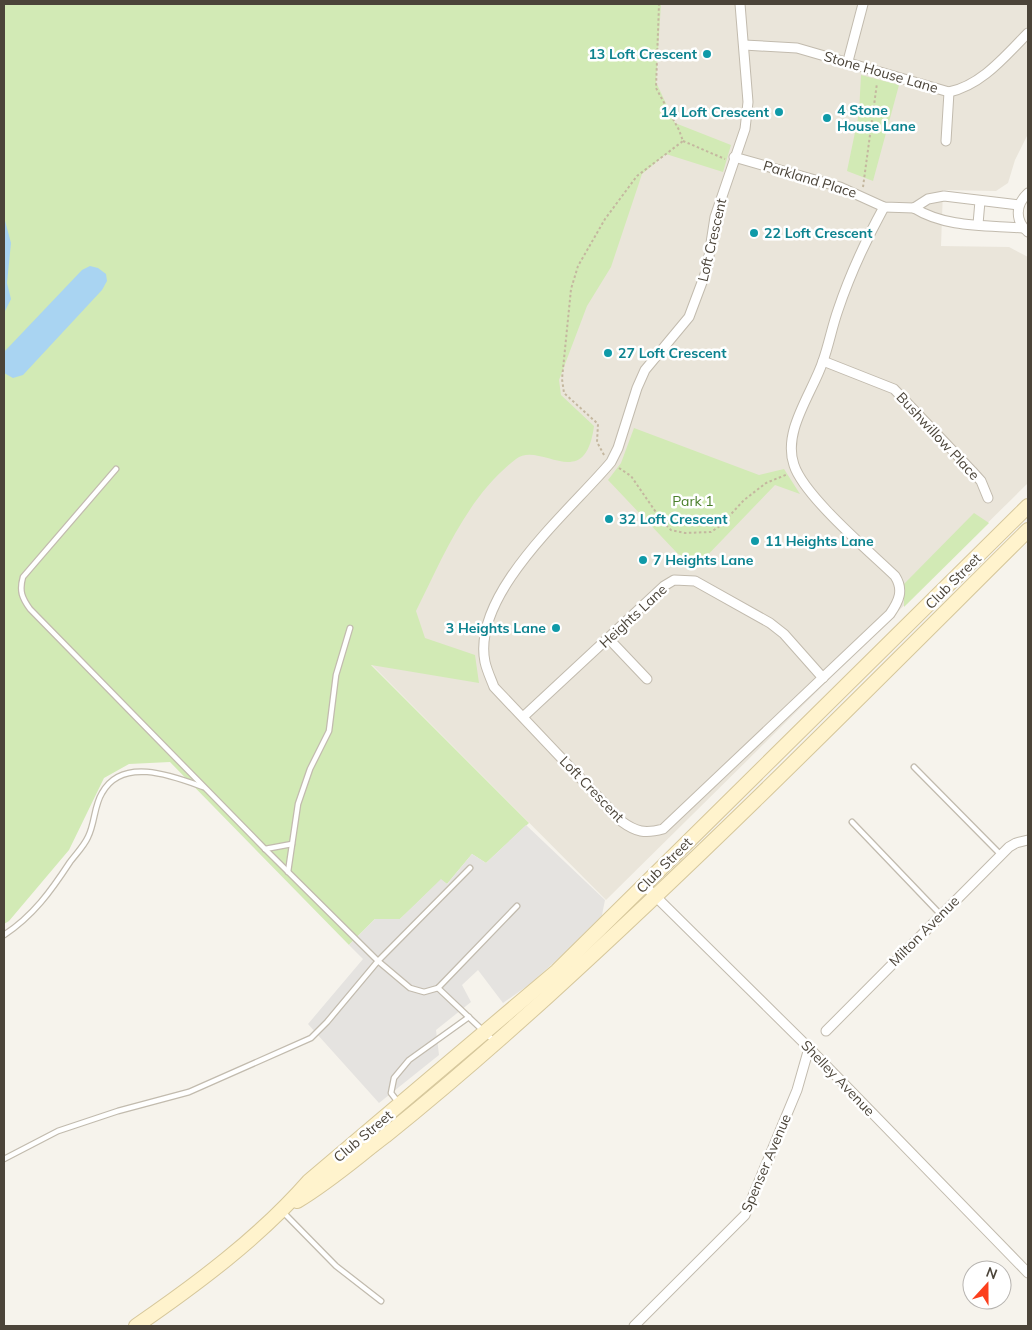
<svg xmlns="http://www.w3.org/2000/svg" width="1032" height="1330" font-family="Mulish,sans-serif">
  <style>
    .residential { fill: #eae5da }
    .green { fill: #d2eab5 }
    .parking { fill: #e5e3e0 }
    .water { fill: #a9d4f2 }
    .lines { fill: none; stroke-linecap: round; stroke-linejoin: round }
    .service-casing { stroke: #c2bbae; stroke-width: 7 }
    .minor-casing { stroke: #c2bbae; stroke-width: 11 }
    .secondary-casing { stroke: #d6c79b; stroke-width: 16 }
    .path { stroke: #c4b79f; stroke-width: 2; stroke-dasharray: 2.5 2.5; stroke-linecap: butt }
    .service { stroke: #fff; stroke-width: 4.5 }
    .minor { stroke: #fff; stroke-width: 9 }
    .secondary { stroke: #fff3cd; stroke-width: 14 }
    .culture-dot { fill: #0f9aa8; stroke: #fff; stroke-width: 2 }
    .labels { text-anchor: middle; dominant-baseline: central; stroke-width: 5; stroke-linejoin: round; paint-order: stroke }
    .culture-label { font-size: 14px; font-weight: bold; fill: #0d838f; stroke: #fff; text-anchor: start }
    .street-label { font-size: 14px; fill: #4b4439; stroke: #fff }
    .park-label { font-size: 14px; fill: #4a7f2a; stroke: #fff }
  </style>
  <rect width="100%" height="100%" fill="#f6f3ec"/>
  <polygon class="residential" points="630,4 1028,4 1028,134 1015,160 1008,183 996,191 943,190 941,246 1009,247 1028,257 1028,483 606,900 371,664"/>
  <g class="green">
    <path d="M4,4H661L656,82L675,123L731,145L723,172L666,154L642,174L611,267L587,306L559,380L561,395L594,426C585,495 540,440 516,459C467,497 443,557 416,611L425,638L475,655L479,683L371,665L529,823L486,863L472,854L447,884L441,880L400,919H375L349,945L170,762L129,764L104,778L69,850L9,921L4,924Z"/>
    <polygon points="861,75 899,85 873,181 847,171 859,113"/>
    <polygon points="634,428 759,475 784,469 800,494 775,485 699,564 678,554 608,480 621,463"/>
    <polygon points="974,513 989,523 904,607 904,584"/>
  </g>
  <polygon class="parking" points="526,825 605,900 601,920 530,984 503,1003 478,970 462,985 471,1002 436,1030 439,1055 379,1103 308,1024 363,959 349,945 375,919 400,919 441,879 447,884 472,854 486,863"/>
  <g class="water">
    <polygon points="4,217 11,243 7,283 11,299 4,313"/>
    <polygon points="90,266 98,268 106,274 107,281 102,290 23,375 13,378 4,373 4,352 82,270"/>
  </g>
  <g class="lines">
    <g class="service-casing">
      <g id="service">
        <path d="M116,469L23,577C19,591 22,598 30,609L265,849L378,961L410,988L424,992L438,988L517,906"/>
        <polyline points="914,767 1001,855"/>
        <polyline points="852,822 941,915"/>
        <polyline points="265,849 292,844"/>
        <polyline points="288,872 298,804 310,769 329,731 336,675 350,628"/>
        <path d="M4,935C33,916 51,891 70,862C76,854 84,846 88,837C95,823 94,806 102,793C122,756 173,776 203,787"/>
        <polyline points="438,988 495,1042"/>
        <polyline points="398,1102 391,1093 394,1078 409,1060 469,1017"/>
        <polyline points="4,1159 58,1131 118,1111 189,1092 311,1038 327,1022 378,961 470,868"/>
        <polyline points="283,1212 336,1266 381,1301"/>
      </g>
    </g>
    <g class="minor-casing">
      <g id="minor">
        <path d="M740,4L748,102L745,129L715,217L707,269L689,317L645,370L637,388L618,448L611,462C571,510 471,593 485,662C487,671 491,679 494,687L621,821C636,832 645,834 663,829L890,614C899,601 904,590 895,576C869,551 804,496 794,465C782,431 813,392 823,361C829,344 832,327 838,310C850,274 866,240 884,207"/>
        <path d="M744,45L797,48L949,92C982,85 1005,56 1028,33"/>
        <polyline points="848,61 863,4"/>
        <polyline points="946,141 949,92"/>
        <polyline points="734,157 840,187 884,207 914,208"/>
        <path d="M1028,193C1015,205 1015,221 1028,232"/>
        <path d="M914,208C946,228 986,225 1023,228"/>
        <polyline points="914,208 928,199 944,196 1019,205"/>
        <polyline points="978,224 980,201"/>
        <polyline points="823,361 894,389 972,471 981,481 988,498"/>
        <polyline points="609,639 647,679"/>
        <polyline points="523,717 664,586 674,580 695,581 770,623 784,634 823,678"/>
        <polyline points="644,885 809,1048 1028,1273"/>
        <polyline points="826,1031 1009,847 1016,843 1028,840"/>
        <polyline points="634,1326 745,1215 797,1090 809,1048"/>
      </g>
    </g>
    <g class="secondary-casing">
      <g id="secondary">
        <path d="M297,1201C329,1182 356,1158 385,1136C441,1091 495,1044 548,996C713,846 870,687 1028,530"/>
        <path d="M136,1326C197,1284 260,1237 309,1181L557,971L1028,506"/>
      </g>
    </g>
    <g class="path">
      <polyline points="683,141 725,159"/>
      <polyline points="863,187 877,83"/>
      <polyline points="604,455 597,442 598,424 564,393 562,379 571,289 578,266 605,219 637,176 683,141 679,130 656,88 659,4"/>
      <polyline points="619,468 631,476 662,521 671,530 685,533 711,532 720,526 744,500 766,483 788,474"/>
    </g>
    <use href="#service" class="service"/>
    <use href="#minor" class="minor"/>
    <use href="#secondary" class="secondary"/>
  </g>
  <g class="culture-dot">
    <circle cx="707" cy="54" r="5"/>
    <circle cx="779" cy="112" r="5"/>
    <circle cx="827" cy="118" r="5"/>
    <circle cx="754" cy="233" r="5"/>
    <circle cx="608" cy="353" r="5"/>
    <circle cx="609" cy="519" r="5"/>
    <circle cx="755" cy="541" r="5"/>
    <circle cx="643" cy="560" r="5"/>
    <circle cx="556" cy="628" r="5"/>
  </g>
  <g class="labels">
    <g class="culture-label">
      <text x="697" y="54" text-anchor="end">13 Loft Crescent</text>
      <text x="837" y="110">4 Stone<tspan x="837" dy="16">House Lane</tspan></text>
      <text x="769" y="112" text-anchor="end">14 Loft Crescent</text>
      <text x="764" y="233">22 Loft Crescent</text>
      <text x="618" y="353">27 Loft Crescent</text>
      <text x="619" y="519">32 Loft Crescent</text>
      <text x="765" y="541">11 Heights Lane</text>
      <text x="653" y="560">7 Heights Lane</text>
      <text x="546" y="628" text-anchor="end">3 Heights Lane</text>
    </g>
    <g class="street-label">
      <text transform="translate(881 72) rotate(16)">Stone House Lane</text>
      <text transform="translate(810 179) rotate(17)">Parkland Place</text>
      <text transform="translate(712 240) rotate(-77)">Loft Crescent</text>
      <text transform="translate(938 436) rotate(47)">Bushwillow Place</text>
      <text transform="translate(953 581) rotate(-45)">Club Street</text>
      <text transform="translate(633 616) rotate(-43)">Heights Lane</text>
      <text transform="translate(592 789) rotate(46)">Loft Crescent</text>
      <text transform="translate(664 865) rotate(-45)">Club Street</text>
      <text transform="translate(924 931) rotate(-45)">Milton Avenue</text>
      <text transform="translate(838 1078) rotate(46)">Shelley Avenue</text>
      <text transform="translate(363 1136) rotate(-40)">Club Street</text>
      <text transform="translate(766 1163) rotate(-67)">Spenser Avenue</text>
    </g>
    <g class="park-label">
      <text x="693" y="501">Park 1</text>
    </g>
  </g>
  <rect width="1032" height="1330" fill="none" stroke="#4b4439" stroke-width="10"/>
  <g transform="translate(987 1285) rotate(21)"><circle r="24" fill="#ffffff" stroke="#b7b4b0"/>
  <path d="M0-4L9 19L0 12L-9 19Z" fill="#fc3f1d"/>
  <text y="-8" font-size="14" font-weight="bold" text-anchor="middle" fill="#4b4439">N</text>
  </g>
</svg>
